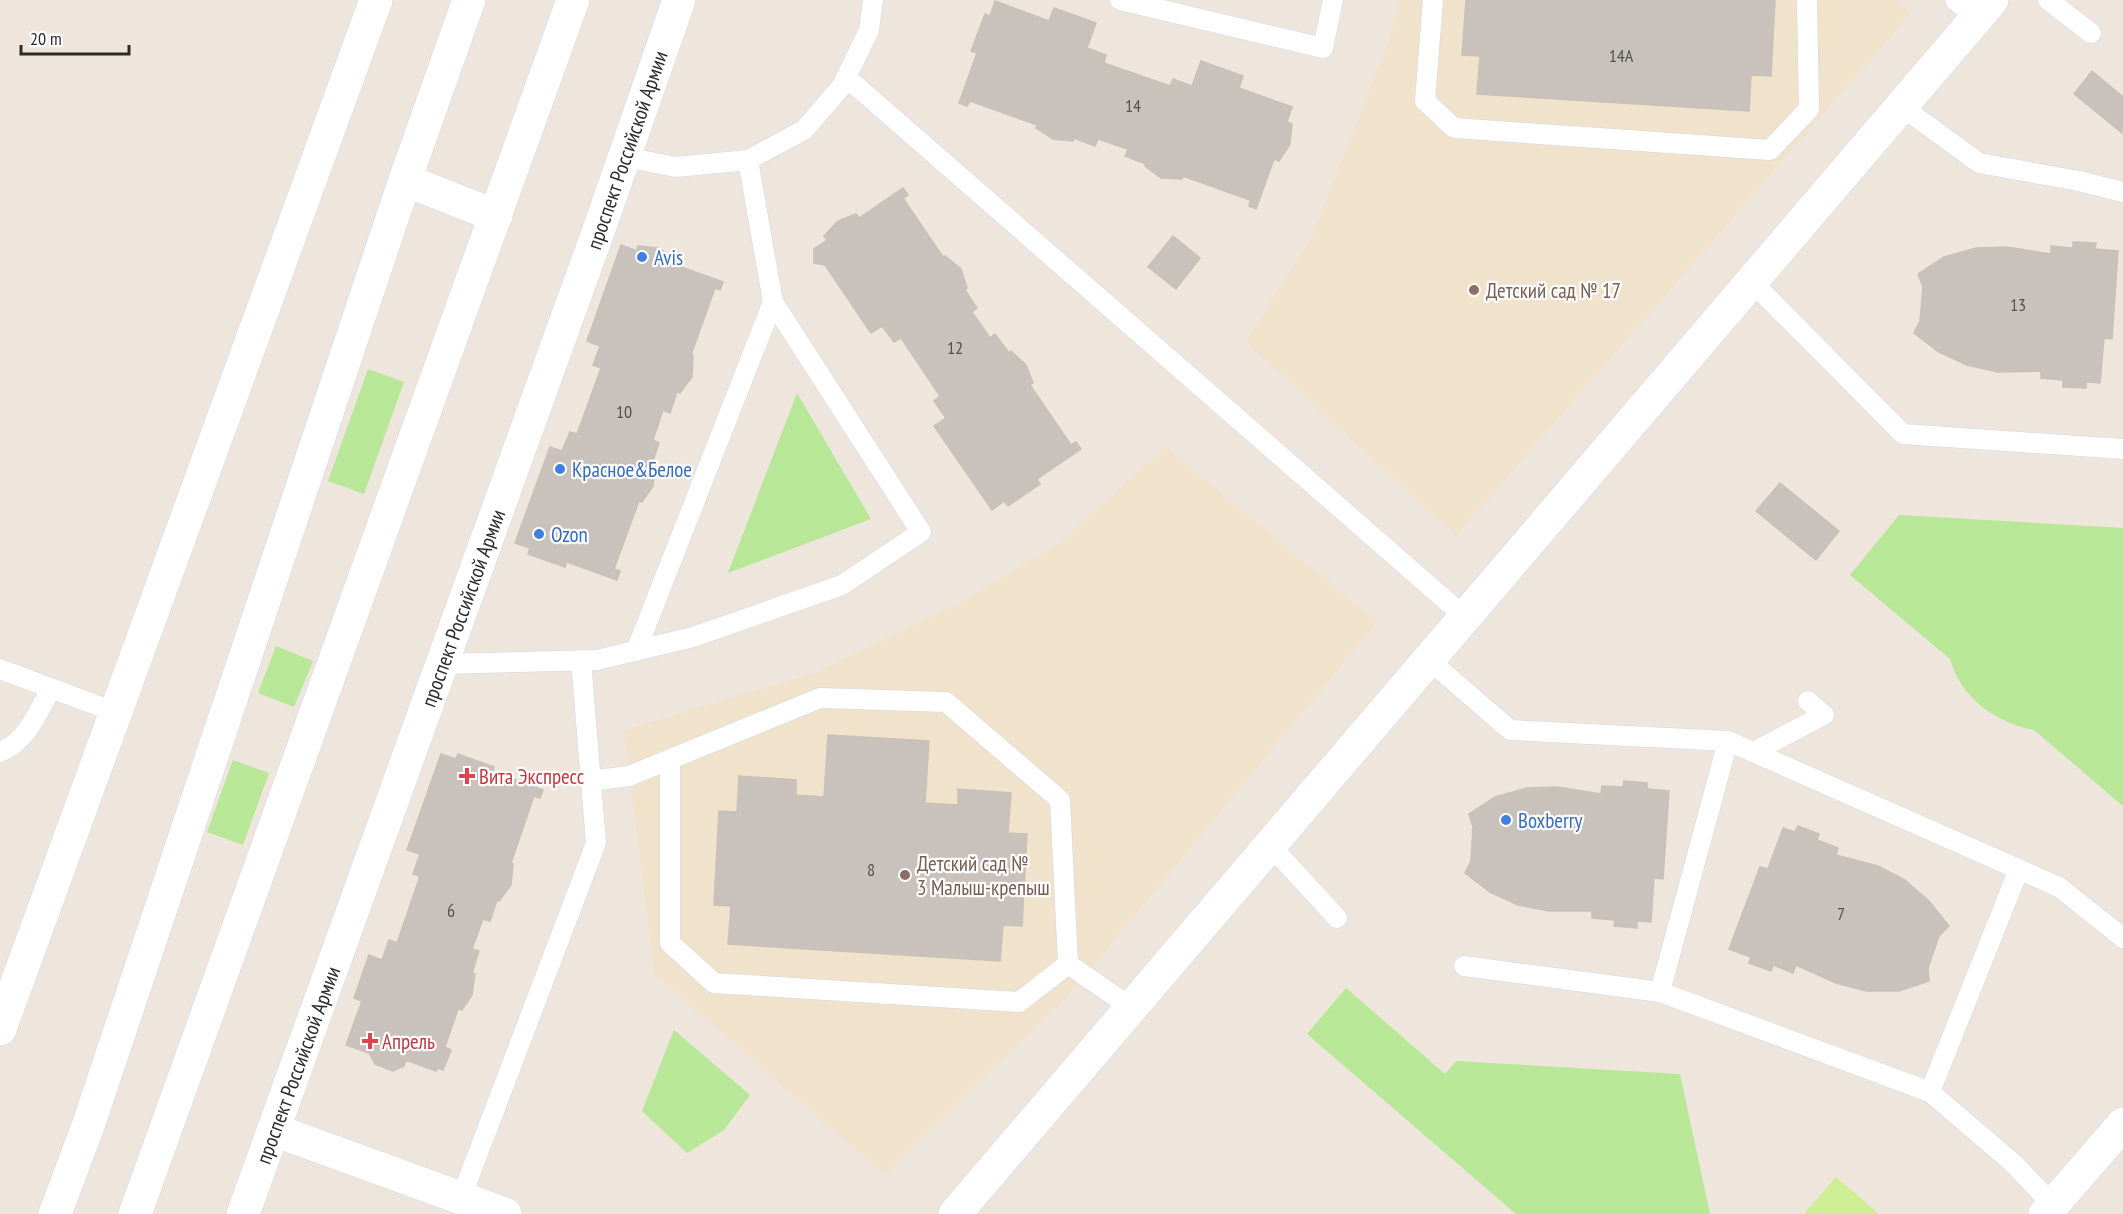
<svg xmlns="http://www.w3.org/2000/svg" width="2123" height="1214" font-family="'PT Sans Narrow',sans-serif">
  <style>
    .education { fill: #f0e2cb }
    .green { fill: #b7e797 }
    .pitch { fill: #cdee92 }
    .building { fill: #c9c2bc; stroke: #c9c1b6; stroke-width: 1.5 }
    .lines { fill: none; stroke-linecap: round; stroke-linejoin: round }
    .lane-casing { stroke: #d2d7e4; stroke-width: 21 }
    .street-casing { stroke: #d2d7e4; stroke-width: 34 }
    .lane { stroke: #fff; stroke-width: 20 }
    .street { stroke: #fff; stroke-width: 33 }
    .shop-dot { fill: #3f7fe0; stroke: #fff; stroke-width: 2 }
    .education-dot { fill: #8d6e63; stroke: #fff; stroke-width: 2 }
    .health-dot { fill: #e0444e; stroke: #fff; stroke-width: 2 }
    .labels { text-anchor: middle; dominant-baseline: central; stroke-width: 4.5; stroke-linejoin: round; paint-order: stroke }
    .number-label { font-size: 18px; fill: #52514f }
    .street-label { font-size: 21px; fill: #2b2b2b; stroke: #fff }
    .shop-label { font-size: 21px; fill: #366cbe; stroke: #fff; text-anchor: start }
    .education-label { font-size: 21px; fill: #785e54; stroke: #fff; text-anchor: start }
    .health-label { font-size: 21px; fill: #be3a42; stroke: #fff; text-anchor: start }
  </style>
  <rect width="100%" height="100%" fill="#eee5dd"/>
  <g class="education">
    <polygon points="1400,0 1896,0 1911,13 1456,536 1245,342 1311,238 1387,46"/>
    <polygon points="1165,446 1377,622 1070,994 884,1175 654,974 624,730 815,673 955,605 1064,540"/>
  </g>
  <g class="green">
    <polygon points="368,369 404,382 364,494 328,481"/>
    <polygon points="797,393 871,519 728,573"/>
    <path d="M1899,515L2123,528V806L2034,730C1996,723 1960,697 1950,659L1850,575Z"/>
    <polygon points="276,646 313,661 294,707 258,693"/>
    <polygon points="233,760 269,773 243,845 207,832"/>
    <polygon points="1346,988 1445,1074 1456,1061 1680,1074 1710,1214 1516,1214 1307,1034"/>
    <polygon points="674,1030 750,1095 724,1130 687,1153 642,1111"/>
  </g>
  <polygon class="pitch" points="1836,1177 1879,1214 1804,1214"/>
  <g class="building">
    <polygon points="1466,0 1775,0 1771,76 1751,75 1749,111 1477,94 1480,56 1462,55"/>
    <polygon points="995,1 1049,21 1054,8 1096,23 1087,48 1106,55 1104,63 1170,86 1173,79 1192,86 1201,61 1243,76 1239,88 1292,107 1287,122 1292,124 1290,144 1279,161 1274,159 1256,209 1249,206 1250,200 1183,176 1182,179 1161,178 1145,166 1146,164 1125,156 1128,149 1098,139 1095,146 1074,138 1073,141 1053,139 1036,128 1037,125 970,101 967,106 959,103 977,53 971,51 985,14 990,16"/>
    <polygon points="2092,71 2123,97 2122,133 2074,94"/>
    <polygon points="903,188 908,195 903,198 943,257 945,256 961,269 967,288 965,290 977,308 972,312 990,338 995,334 1009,353 1011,351 1026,365 1033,383 1030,385 1071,445 1076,442 1081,449 1037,479 1040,484 1008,506 1004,501 992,510 934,426 946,418 934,401 940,396 901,338 894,342 882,326 871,333 825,265 814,263 814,249 827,240 824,236 838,221 856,214 859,218"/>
    <polygon points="1173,236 1200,258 1176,289 1148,267"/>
    <polygon points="2073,242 2096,243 2095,249 2118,251 2112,339 2104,338 2100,383 2086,382 2086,388 2063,387 2063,380 2041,378 2041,371 1998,372 1967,365 1939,352 1914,333 1920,321 1923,287 1918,274 1944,257 1976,248 2006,247 2051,254 2051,246 2073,248"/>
    <polygon points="621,245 637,251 638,246 658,248 675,259 673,264 723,282 720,290 715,288 691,355 693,355 692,377 680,393 677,392 670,413 663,410 653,440 659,443 652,464 655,466 653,486 642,502 639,501 614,569 620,571 617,580 567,562 565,567 528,554 530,548 515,543 550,447 562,451 570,432 577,434 601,368 593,365 600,346 587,341"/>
    <polygon points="1780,483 1839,531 1816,560 1756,511"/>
    <polygon points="828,735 929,741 925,803 958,805 958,789 1011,793 1008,833 1027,834 1022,926 1003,925 1000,961 728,944 731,906 714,905 719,811 737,812 739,776 796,780 796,795 824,797"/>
    <polygon points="441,754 456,759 458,754 494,767 493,772 543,790 540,798 534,796 511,863 513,864 511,885 499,901 497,900 490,921 483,919 472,949 479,951 472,973 475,974 472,995 462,1010 458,1009 445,1047 451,1050 443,1070 438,1068 436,1071 406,1060 404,1066 393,1071 375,1064 369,1053 346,1045 362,1001 354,998 369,955 382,960 389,940 397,943 420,876 413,874 420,854 407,850"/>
    <polygon points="1624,781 1647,783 1647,789 1669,791 1663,879 1654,878 1651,922 1637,921 1637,928 1614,926 1615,920 1592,918 1592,911 1549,911 1518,905 1490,892 1465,873 1471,861 1473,827 1469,814 1495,797 1527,788 1557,787 1601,794 1602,786 1623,787"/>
    <polygon points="1798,826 1819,834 1817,840 1838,848 1836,855 1878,866 1905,880 1929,901 1949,926 1939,936 1928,968 1929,981 1899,991 1866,991 1836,983 1796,965 1793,973 1773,965 1771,971 1749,963 1751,957 1729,949 1760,867 1768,869 1783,828 1795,832"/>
  </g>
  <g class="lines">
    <g class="lane-casing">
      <g id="lane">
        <polyline points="1120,0 1323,48 1333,0"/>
        <polyline points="1433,0 1425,101 1454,128 1770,150 1809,109 1807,0"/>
        <polyline points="1955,0 1977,18"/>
        <polyline points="2048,0 2091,33"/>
        <polyline points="846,77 1465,617"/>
        <polyline points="1901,106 1979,163 2079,181 2123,192"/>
        <polyline points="625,157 676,167 748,160 804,130 842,86 869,30 873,0"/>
        <polyline points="1751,281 1903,434 2123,449"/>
        <polyline points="636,651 773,302"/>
        <polyline points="1428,659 1510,730 1728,741"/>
        <polyline points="443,664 597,660 693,637 842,585 921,532 773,302 748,160"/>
        <polyline points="0,669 115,712"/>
        <path d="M0,752C26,743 39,711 51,688"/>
        <polyline points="1753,752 1824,715 1808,701"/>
        <polyline points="590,781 629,776 820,698 946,702 1060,800 1068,964 1019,1002 714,983 670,943 670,759"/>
        <polyline points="1270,845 1337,918"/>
        <polyline points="1068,964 1132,1008"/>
        <polyline points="1464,966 1660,992"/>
        <polyline points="1930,1092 2019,869"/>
        <polyline points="461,1198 596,843 581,660"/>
        <polyline points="2053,1205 2013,1163 1930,1092 1660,992 1728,741 2059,887 2123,938"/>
      </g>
    </g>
    <g class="street-casing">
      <g id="street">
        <polyline points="405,180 496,216"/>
        <polyline points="0,1029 376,0"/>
        <polyline points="274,1130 505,1214"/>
        <polyline points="55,1214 88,1126 405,180 469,0"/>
        <polyline points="135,1214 573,0"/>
        <polyline points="243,1214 597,235 679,0"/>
        <polyline points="955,1214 1992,0"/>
        <polyline points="2045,1214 2123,1124"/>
      </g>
    </g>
    <use href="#lane" class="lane"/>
    <use href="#street" class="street"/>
  </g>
  <g class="shop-dot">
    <circle cx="642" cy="257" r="6"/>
    <circle cx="560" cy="469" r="6"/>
    <circle cx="539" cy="534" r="6"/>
    <circle cx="1506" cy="820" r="6"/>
  </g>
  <g class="education-dot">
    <circle cx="1474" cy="290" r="6"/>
    <circle cx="905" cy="875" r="6"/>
  </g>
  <g class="health-dot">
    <path d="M464 767h6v6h6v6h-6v6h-6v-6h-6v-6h6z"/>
    <path d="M367 1032h6v6h6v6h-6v6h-6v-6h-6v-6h6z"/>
  </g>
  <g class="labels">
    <g class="number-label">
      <text x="1621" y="55">14А</text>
      <text x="1133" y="105">14</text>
      <text x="2018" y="304">13</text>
      <text x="955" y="347">12</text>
      <text x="624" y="411">10</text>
      <text x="871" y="869">8</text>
      <text x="451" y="910">6</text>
      <text x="1841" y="913">7</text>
    </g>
    <g class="street-label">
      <text transform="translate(627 150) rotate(-71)">проспект Российской Армии</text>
      <text transform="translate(463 608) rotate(-70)">проспект Российской Армии</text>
      <text transform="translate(298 1065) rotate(-70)">проспект Российской Армии</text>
    </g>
    <g class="shop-label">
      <text x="654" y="257">Avis</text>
      <text x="572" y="469">Красное&amp;Белое</text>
      <text x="551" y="534">Ozon</text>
      <text x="1518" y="820">Boxberry</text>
    </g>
    <g class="education-label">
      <text x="1486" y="290">Детский сад № 17</text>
      <text x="917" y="863">Детский сад №<tspan x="917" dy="24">3 Малыш-крепыш</tspan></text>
    </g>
    <g class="health-label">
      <text x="479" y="776">Вита Экспресс</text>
      <text x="382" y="1041">Апрель</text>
    </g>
  </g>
  <path d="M21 45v9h108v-9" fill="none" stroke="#2b2b2b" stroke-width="3"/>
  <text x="30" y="45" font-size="18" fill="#2b2b2b" stroke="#ffffff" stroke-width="4.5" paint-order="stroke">20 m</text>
</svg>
